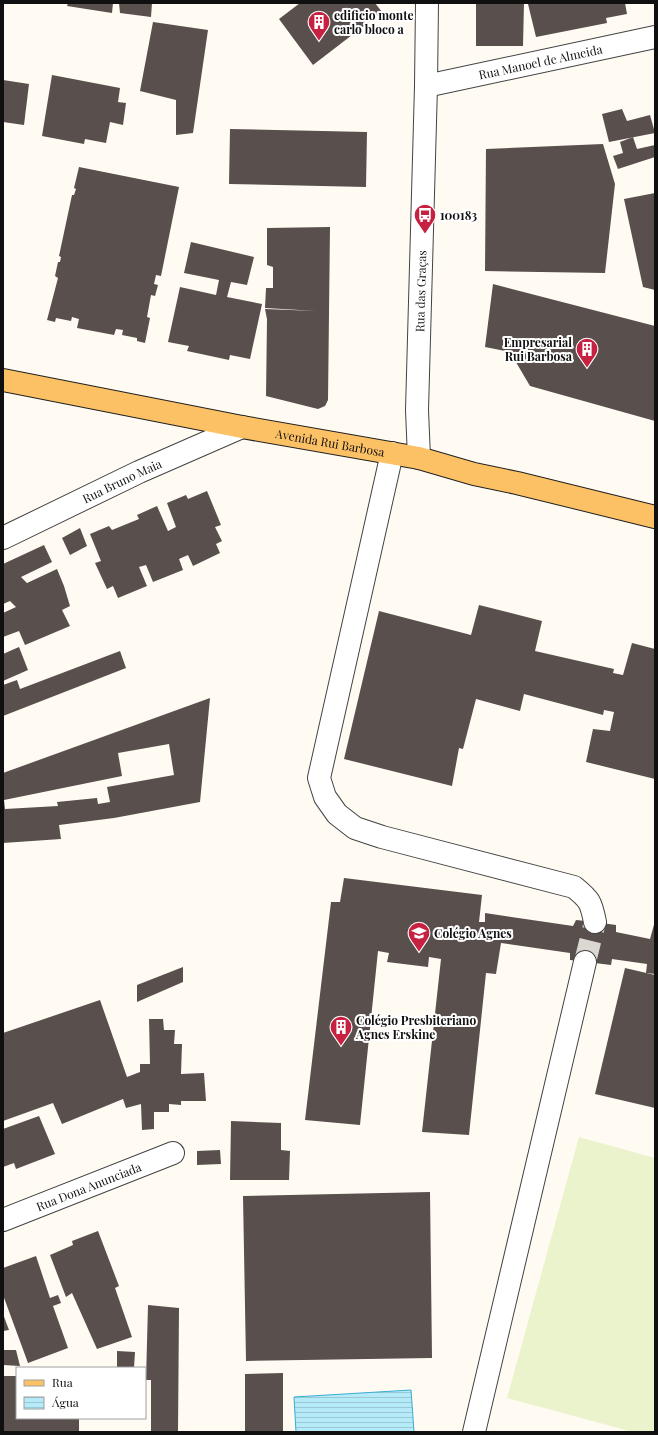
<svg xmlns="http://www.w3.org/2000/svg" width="658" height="1435" font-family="'Playfair Display',serif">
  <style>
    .pitch { fill: #ebf3cc }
    .water { fill: url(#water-rules); stroke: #39add3 }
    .building { fill: #594f4c; fill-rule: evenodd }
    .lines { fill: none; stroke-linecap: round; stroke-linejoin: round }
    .minor-tunnel { stroke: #dbd8d1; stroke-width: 22; stroke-dasharray: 22 11; stroke-linecap: butt }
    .minor-casing { stroke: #434343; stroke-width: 24 }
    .major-casing { stroke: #212121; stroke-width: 24 }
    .minor { stroke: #fff; stroke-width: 22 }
    .major { stroke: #fdc165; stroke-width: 22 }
    .labels { text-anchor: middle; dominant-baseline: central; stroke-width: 4; stroke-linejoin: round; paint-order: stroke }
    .poi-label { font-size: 12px; font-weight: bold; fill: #101010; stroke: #fff; text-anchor: start }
    .street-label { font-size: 12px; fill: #101010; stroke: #fff }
  </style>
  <defs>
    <pattern id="water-rules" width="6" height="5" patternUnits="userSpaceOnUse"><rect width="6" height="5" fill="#b5eaf9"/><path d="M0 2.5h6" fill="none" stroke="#9bc8d4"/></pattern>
  </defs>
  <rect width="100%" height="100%" fill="#fffbf3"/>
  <polygon class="pitch" points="579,1137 655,1158 655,1432 633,1432 507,1398"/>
  <polygon class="water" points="411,1390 414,1432 296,1432 294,1397"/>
  <g class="building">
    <polygon points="68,3 113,3 112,13 67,6"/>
    <polygon points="119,3 152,3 151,17 120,13"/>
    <polygon points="300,3 375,3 382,12 313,65 279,19"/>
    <polygon points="476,3 524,3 523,46 476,46"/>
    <polygon points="532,3 625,3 627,14 606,18 607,23 536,37 528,4"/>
    <polygon points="153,22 208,30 193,133 176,135 176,100 140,91"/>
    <polygon points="52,75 120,88 118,102 126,103 123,125 110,122 106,143 85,139 84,144 42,136"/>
    <polygon points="3,80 29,84 24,125 3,122"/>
    <polygon points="622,109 627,121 650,115 655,133 609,142 602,114"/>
    <polygon points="230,129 367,132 366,187 229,184"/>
    <polygon points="633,137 637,149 655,145 655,157 618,169 613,156 623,153 620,142"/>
    <polygon points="603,144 615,184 605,273 485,271 486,149"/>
    <polygon points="79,167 179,187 161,276 156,275 154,284 158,285 155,296 151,295 147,317 150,318 145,343 137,341 137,338 122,335 123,330 116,329 114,335 77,328 79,319 72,317 71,321 56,318 55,322 47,320 58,278 55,276 58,262 60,262 61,257 59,256 72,195 74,195 76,189 74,188"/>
    <polygon points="655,193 655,290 643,287 624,199"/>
    <polygon points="330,227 328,400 325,406 318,409 266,396 267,319 265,309 317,311 265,308 266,288 273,288 273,267 267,265 267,228"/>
    <polygon points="191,242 254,257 247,285 231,282 227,297 262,304 250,359 230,355 229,360 187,351 189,346 168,342 180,287 216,295 219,280 184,273"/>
    <polygon points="493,284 655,326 655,421 530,386 510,352 485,347"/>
    <polygon points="207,491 221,525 215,527 222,541 216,544 220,553 193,566 188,555 179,559 183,570 153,582 146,565 139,567 147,586 118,598 113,586 107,589 95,563 101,561 90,534 109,526 112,530 139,519 137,515 157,506 168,531 176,527 167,503 186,495 188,499"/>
    <polygon points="80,528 87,546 70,555 62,538"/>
    <polygon points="44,545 52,562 21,577 27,583 57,569 64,586 70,606 62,610 70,626 25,645 19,631 3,637 3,613 16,607 10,601 3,604 3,564"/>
    <polygon points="479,605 542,621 535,651 614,669 613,673 623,675 632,643 655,649 655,779 586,762 593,729 610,731 614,712 604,710 603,715 524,694 520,711 476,699 463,749 459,748 452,786 344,759 379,611 471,635"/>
    <polygon points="19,647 28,670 3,681 3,654"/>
    <polygon points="120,651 126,668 3,716 3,685 17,680 20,689"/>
    <path d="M210,698L200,802L114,818L59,825L61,839L3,843V773ZM169,744L174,775L107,787L110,802L98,804L97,798L57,802L58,806L5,809L4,800L122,776L118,753Z"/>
    <polygon points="344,878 482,895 479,922 485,922 485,913 573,926 576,920 595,922 616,925 616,932 650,939 655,921 655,974 646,973 647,964 612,959 611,965 570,960 570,953 501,943 496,974 486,973 469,1135 422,1132 441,959 429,957 428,967 387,962 389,953 378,951 360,1125 305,1120 331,902 340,902"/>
    <polygon points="183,967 183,982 137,1002 137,985"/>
    <polygon points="625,968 655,975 655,1108 595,1094"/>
    <polygon points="100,1000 127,1077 140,1072 140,1064 150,1064 149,1019 163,1019 164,1030 175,1030 174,1044 182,1044 181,1074 204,1073 206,1101 181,1101 181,1105 169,1104 169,1112 154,1112 154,1129 142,1130 141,1104 126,1108 123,1099 62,1124 53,1103 3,1121 3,1033"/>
    <polygon points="39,1116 55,1154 16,1169 14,1163 3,1167 3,1129"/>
    <polygon points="231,1121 281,1123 281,1150 290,1151 289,1180 230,1180"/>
    <polygon points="220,1150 221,1164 197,1165 197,1151"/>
    <polygon points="430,1192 432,1358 246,1361 243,1196"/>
    <polygon points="98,1231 119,1286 115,1288 132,1337 97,1349 72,1293 66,1297 50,1255 73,1245 72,1241"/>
    <polygon points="36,1256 50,1298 58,1295 61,1303 53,1306 68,1348 28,1363 3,1295 3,1268"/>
    <polygon points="148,1305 179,1308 178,1432 151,1432 151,1380 146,1380"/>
    <polygon points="3,1314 9,1330 3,1331"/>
    <polygon points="3,1350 16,1350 20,1366 3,1365"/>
    <polygon points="117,1351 135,1352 134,1368 117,1368"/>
    <polygon points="283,1373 283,1432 245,1432 245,1374"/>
    <polygon points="3,1376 17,1376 17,1418 79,1418 79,1432 3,1432"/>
  </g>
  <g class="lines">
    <polyline class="minor-tunnel" points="585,962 595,922"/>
    <g class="minor-casing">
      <g id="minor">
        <path id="s1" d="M426,86L655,37"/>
        <path d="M392,453L319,778L325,797L337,814L355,828L382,837L574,887C590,900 591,902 595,922"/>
        <path id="s2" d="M419,458L417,410L426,86L427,3"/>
        <path id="s3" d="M3,538L139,472L242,427"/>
        <path id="s4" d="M3,1220L173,1153"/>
        <polyline points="474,1432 585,962"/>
      </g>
    </g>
    <g class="major-casing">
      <g id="major">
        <path id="s5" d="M3,380L242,427L419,458L474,474L517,483L655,517"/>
      </g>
    </g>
    <use href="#minor" class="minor"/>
    <use href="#major" class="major"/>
  </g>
  <defs>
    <g id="building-pin" transform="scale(1.15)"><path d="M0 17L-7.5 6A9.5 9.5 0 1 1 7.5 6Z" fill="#c72142" stroke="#fff"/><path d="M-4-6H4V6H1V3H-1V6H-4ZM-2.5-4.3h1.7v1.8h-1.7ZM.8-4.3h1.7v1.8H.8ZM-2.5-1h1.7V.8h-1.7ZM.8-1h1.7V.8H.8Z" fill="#fff"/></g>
    <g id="bus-pin" transform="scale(1.15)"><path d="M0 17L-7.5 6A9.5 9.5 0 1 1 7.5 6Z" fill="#c72142" stroke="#fff"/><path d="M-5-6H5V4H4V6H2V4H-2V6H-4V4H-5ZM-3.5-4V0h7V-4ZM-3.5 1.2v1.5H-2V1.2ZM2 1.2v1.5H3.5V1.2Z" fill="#fff"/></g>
    <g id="school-pin" transform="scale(1.15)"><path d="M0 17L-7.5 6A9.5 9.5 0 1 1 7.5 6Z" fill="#c72142" stroke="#fff"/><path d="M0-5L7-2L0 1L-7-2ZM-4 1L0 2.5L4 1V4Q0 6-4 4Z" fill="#fff"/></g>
  </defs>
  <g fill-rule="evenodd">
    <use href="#building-pin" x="319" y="22"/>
    <use href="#bus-pin" x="425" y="215"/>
    <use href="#building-pin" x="587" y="349"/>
    <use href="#school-pin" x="419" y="933"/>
    <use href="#building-pin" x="341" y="1027"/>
  </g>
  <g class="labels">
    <g class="poi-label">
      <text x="334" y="15">edificio monte<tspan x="334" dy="14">carlo bloco a</tspan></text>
      <text x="440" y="215">100183</text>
      <text x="572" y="342" text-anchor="end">Empresarial<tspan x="572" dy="14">Rui Barbosa</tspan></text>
      <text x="434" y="933">Colégio Agnes</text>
      <text x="356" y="1020">Colégio Presbiteriano<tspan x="356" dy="14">Agnes Erskine</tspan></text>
    </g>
    <g class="street-label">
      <text stroke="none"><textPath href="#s1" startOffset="117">Rua Manoel de Almeida</textPath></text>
      <text stroke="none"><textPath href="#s2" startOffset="167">Rua das Graças</textPath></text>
      <text stroke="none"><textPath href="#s5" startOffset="333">Avenida Rui Barbosa</textPath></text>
      <text stroke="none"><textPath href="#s3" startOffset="132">Rua Bruno Maia</textPath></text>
      <text stroke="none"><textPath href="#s4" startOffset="92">Rua Dona Anunciada</textPath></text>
    </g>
  </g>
  <rect width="658" height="1435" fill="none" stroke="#101010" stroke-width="8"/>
  <rect x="16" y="1367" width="130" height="52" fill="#ffffff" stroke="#9f9f9f"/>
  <rect x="24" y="1380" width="20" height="6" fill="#fdc165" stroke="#9f9f9f"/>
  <text x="52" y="1387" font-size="12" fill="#101010">Rua</text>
  <rect x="24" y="1397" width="20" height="12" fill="url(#water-rules)" stroke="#9f9f9f"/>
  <text x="52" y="1407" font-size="12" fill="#101010">Água</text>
</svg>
